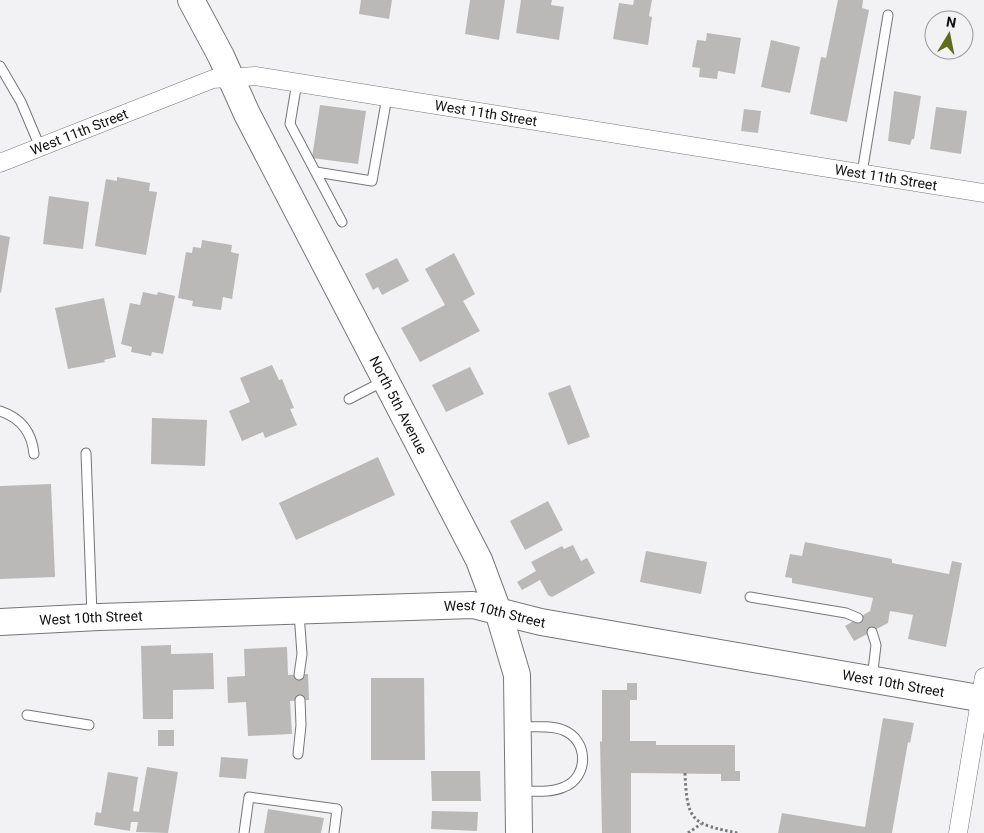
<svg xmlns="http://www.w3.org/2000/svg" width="984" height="833" font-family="Roboto,sans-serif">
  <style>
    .building { fill: #bab9b7 }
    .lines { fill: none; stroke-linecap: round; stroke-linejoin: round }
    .lane-casing { stroke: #757678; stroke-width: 11 }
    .street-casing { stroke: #757678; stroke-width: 19 }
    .secondary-casing { stroke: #757678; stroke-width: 28 }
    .path { stroke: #7a7a7c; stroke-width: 3; stroke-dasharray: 2.5 2.5; stroke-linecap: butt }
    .lane { stroke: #fff; stroke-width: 9 }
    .street { stroke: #fff; stroke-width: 18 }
    .secondary { stroke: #fff; stroke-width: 26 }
    .labels { text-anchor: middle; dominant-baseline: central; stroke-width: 4; stroke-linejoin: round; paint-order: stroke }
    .street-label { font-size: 14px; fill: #101011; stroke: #f2f2f5 }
  </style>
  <rect width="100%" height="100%" fill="#f2f2f5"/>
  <g class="building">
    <polygon points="361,0 392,0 389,19 359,14"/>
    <polygon points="470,0 505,0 499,40 465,34"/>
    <polygon points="521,0 552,0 551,5 564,7 559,40 516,33"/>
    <polygon points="634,0 652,0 649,16 652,17 648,45 613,39 619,3 633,5"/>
    <polygon points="838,0 863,0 862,8 869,10 847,122 810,114 821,57 826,58"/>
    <polygon points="707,33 741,38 735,74 718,71 717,79 699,77 700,68 692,67 697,40 706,41"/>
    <polygon points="771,40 800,47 790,93 761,87"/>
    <polygon points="894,91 921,96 914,139 912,139 910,145 888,141"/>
    <polygon points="320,105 366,111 358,164 312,158"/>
    <polygon points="936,107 967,111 961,154 930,149"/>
    <polygon points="744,109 761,111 758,133 741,131"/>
    <polygon points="117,177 150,183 149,191 157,192 146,255 95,246 106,179 117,181"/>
    <polygon points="49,196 89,202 83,249 43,244"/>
    <polygon points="0,235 10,237 1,293 0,292"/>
    <polygon points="202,240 232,245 231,252 239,254 232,299 223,297 221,310 192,306 193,301 178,298 186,252 192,253 193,247 201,248"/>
    <polygon points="454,253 475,294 463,301 480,331 420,362 401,328 445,305 425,269"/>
    <polygon points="397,258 409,281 382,295 378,287 373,290 365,274"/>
    <polygon points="143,292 157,295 158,292 175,296 163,354 152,352 151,356 131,352 132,347 121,344 130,303 140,305"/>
    <polygon points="104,298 116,357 104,360 105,362 68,369 55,308"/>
    <polygon points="272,365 279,380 282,379 294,408 290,409 297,425 265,438 263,432 242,441 229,411 250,402 240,378"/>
    <polygon points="470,367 484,394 446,412 432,385"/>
    <polygon points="570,385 590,437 568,445 548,393"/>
    <polygon points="152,418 207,420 205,466 151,464"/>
    <polygon points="378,457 395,495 296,540 279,503"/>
    <polygon points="51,484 55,577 0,579 0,486"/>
    <polygon points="548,501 563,530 525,550 510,521"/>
    <polygon points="805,542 892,559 892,563 949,574 952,561 962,563 946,647 908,639 913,615 890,611 888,623 854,641 845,626 870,611 873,598 792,583 792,578 785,577 790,554 802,556"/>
    <polygon points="573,545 581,561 587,558 595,573 552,597 548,595 540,580 522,590 517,582 536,571 531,562 562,546 564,549"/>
    <polygon points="646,551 707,562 701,594 640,582"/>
    <polygon points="171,645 171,654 213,653 214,689 173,690 173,719 143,719 141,646"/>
    <polygon points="287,647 288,675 308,674 309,700 290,701 292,734 248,736 246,702 228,703 227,677 245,676 244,649"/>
    <polygon points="371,678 424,678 425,760 371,760"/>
    <polygon points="627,683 637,683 637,700 630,700 630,741 656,741 656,745 735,745 735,771 740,771 740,781 721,781 721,774 631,773 631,833 602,833 600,741 602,742 602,690 627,690"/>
    <polygon points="883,718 914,723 910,743 908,742 892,833 778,833 782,813 865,827"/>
    <rect x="158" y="730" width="16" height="16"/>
    <polygon points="221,757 248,759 246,779 219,777"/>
    <polygon points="147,767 178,772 168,833 136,832 138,822 131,822 130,831 94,825 96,812 101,813 108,772 138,777 133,811 139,812"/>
    <polygon points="431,771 480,771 481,801 432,801"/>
    <polygon points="268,809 324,818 321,833 264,833"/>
    <polygon points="432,811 478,812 477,831 431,829"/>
  </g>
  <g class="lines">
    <g class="lane-casing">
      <g id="lane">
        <polyline points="0,66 21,102 40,147"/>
        <polyline points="297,82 290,124 342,222"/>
        <polyline points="316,172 372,181 387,97"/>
        <polyline points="862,173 888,15"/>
        <polyline points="349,399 384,381"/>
        <path d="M0,411C21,418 32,432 34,454"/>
        <polyline points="86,453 92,615"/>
        <polyline points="750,597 846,613 858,618"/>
        <polyline points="299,613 302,654 299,675"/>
        <polyline points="872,679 876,645 872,632"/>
        <polyline points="27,715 89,725"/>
        <path d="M521,727C534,727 551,725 563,730C589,740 589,777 564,787C551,793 535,791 521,791"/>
        <polyline points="298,754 301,725 300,700"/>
        <polyline points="244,833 249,797 337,809 334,833"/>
      </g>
    </g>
    <g class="street-casing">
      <g id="street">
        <path id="s1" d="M0,163L213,79L255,76L984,193"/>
        <polyline points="958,833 984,677"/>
      </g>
    </g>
    <g class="secondary-casing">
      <g id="secondary">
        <path id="s2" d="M191,0L221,56L247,114L479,560L498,611L517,675L519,833"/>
        <path id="s3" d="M0,622L99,617L473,605L541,622L984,699"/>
      </g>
    </g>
    <g class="path">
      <path d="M685,773C687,822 692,824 738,833"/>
      <polyline points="688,833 701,824"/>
    </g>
    <use href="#lane" class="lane"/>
    <use href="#street" class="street"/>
    <use href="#secondary" class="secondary"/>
  </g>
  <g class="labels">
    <g class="street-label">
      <text stroke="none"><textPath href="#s1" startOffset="505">West 11th Street</textPath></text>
      <text stroke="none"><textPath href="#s1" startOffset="85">West 11th Street</textPath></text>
      <text stroke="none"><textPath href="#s1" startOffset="910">West 11th Street</textPath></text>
      <text stroke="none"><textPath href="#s2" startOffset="455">North 5th Avenue</textPath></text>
      <text stroke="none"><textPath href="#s3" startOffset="496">West 10th Street</textPath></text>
      <text stroke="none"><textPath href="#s3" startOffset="91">West 10th Street</textPath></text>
      <text stroke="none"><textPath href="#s3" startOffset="901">West 10th Street</textPath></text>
    </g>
  </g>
  <g transform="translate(949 35) rotate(10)"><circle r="24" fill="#f2f2f5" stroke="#98989a"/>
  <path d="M0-4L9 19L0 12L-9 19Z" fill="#5e6d17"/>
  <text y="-8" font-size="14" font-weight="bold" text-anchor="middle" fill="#101011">N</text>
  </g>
</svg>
